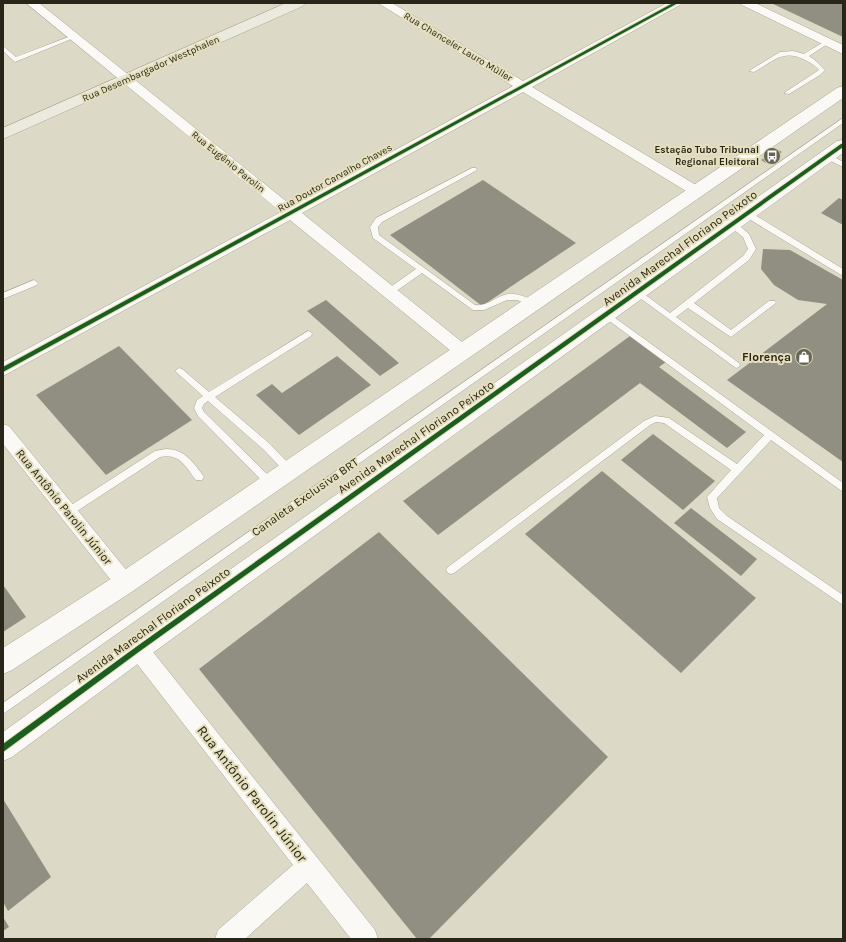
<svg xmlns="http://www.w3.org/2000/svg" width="846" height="942" font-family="Karla,sans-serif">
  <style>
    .building { fill: #918f81 }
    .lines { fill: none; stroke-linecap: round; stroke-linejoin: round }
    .service-casing { stroke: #a8a597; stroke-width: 1 }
    .minor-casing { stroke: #a8a597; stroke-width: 1 }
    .tertiary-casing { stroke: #a8a597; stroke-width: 1 }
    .primary-casing { stroke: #aca890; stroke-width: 1 }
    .service { fill: #faf9f6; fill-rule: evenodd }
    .minor { fill: #faf9f6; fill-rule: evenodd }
    .tertiary { fill: #faf9f6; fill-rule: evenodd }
    .primary { fill: #ebeadf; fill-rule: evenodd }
    .cycleway-casing { stroke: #e5dfbd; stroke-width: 2 }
    .cycleway { fill: #1b5e20; fill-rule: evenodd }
    .labels { text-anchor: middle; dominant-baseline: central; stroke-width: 4; stroke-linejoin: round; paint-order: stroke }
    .far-street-label { font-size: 10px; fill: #292619; stroke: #e5dfbd }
    .far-poi-label { font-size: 10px; font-weight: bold; fill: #292619; stroke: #e5dfbd; text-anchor: end }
    .street-label { font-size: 12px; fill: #292619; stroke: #e5dfbd }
    .poi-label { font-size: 12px; font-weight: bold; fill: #292619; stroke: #e5dfbd; text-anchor: end }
    .near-street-label { font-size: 14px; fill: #292619; stroke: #e5dfbd }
  </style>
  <rect width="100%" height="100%" fill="#dcd9c6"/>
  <g class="building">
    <polygon points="771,3 843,3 843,37"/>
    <polygon points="777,149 782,152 766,163 761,160"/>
    <polygon points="483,180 576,243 482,306 390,235"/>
    <polygon points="839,198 843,200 843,225 821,213"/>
    <polygon points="763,249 790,250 843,280 843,462 727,380 827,304 798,300 774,285 761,269"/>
    <polygon points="326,300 363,332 399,363 380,376 307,311"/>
    <polygon points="630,336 666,362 659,367 746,432 727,448 640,383 438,535 403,501"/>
    <polygon points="119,346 192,420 106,475 36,395"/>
    <polygon points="337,356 371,385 299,435 256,395 272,384 282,393"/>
    <polygon points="653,434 715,481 683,510 621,460"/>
    <polygon points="602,471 756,598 681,673 525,534"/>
    <polygon points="691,508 757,559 741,576 674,523"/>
    <polygon points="379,532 608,757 429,939 417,939 199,669"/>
    <polygon points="3,585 26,617 3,632"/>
    <polygon points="3,799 51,877 8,911 3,902"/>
    <polygon points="3,917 9,927 3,931"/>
  </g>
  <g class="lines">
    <g class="service-casing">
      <g id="service">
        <polygon points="71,36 76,37 15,62 3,51 3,46 16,57"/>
        <path d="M827,40L830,42L829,43L809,56L816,61L825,70L820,75L789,94L784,93L819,70C814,64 809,62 803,59C783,49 772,62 754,72L749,71L780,52L793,51L804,54Z"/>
        <polygon points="843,118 843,123 3,714 3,703"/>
        <polygon points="825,154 829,154 843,162 843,167 825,158"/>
        <path d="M472,168H476L477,170L382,222L378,227L379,235L475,305C487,307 496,296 508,294C518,293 527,298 536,301L537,303L536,305L533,306L517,300H507L484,310H473L422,273L392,294H386L385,292L386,290L416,269L373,238L370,227L376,218Z"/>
        <polygon points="744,212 750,212 843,269 843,276 744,216"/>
        <polygon points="729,222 735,222 749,234 756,249 749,260 694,303 731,330 769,301 775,301 776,303 731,337 688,308 676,317 739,363 740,365 739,367 736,368 633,293 637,290 640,291 670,313 743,256 748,249 743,237 729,226"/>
        <polygon points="34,280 38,283 37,285 3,299 3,293"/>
        <polygon points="607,312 843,483 843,492 771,440 717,498 719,508 727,516 843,595 843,605 717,519 710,508 707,497 731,470 664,423 656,422 650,425 454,573 451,574 448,573 446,570 448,567 644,421 655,416 669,418 737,464 764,435 604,317 603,315"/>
        <polygon points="308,331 311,332 312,334 311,336 215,397 269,443 292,467 293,470 292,473 286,473 263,449 208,401 204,404 202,408 204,412 273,480 275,483 273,486 267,486 198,416 194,408 197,400 203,396 175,371 179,368 182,369 209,392"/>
        <path d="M166,449C184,449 192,461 202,474L204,477L202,480H196C185,466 180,453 160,457L71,515L68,516L65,515L63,512L65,509L155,451Z"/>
      </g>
    </g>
    <g class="minor-casing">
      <g id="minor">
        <polygon points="26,3 39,3 292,206 513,86 378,3 392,3 523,81 667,3 682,3 680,5 532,87 701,188 703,191 701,194 696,196 691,194 523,92 302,213 468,347 470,351 468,355 462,357 456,355 290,220 3,376 3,362 281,212"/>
        <polygon points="740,3 755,3 843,45 843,54 742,5"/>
        <polygon points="3,424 9,426 132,577 135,583 132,589 125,592 118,589 3,444"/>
        <polygon points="138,639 145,642 375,930 378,939 351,939 307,883 245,939 215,939 218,930 293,865 131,656 128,649 131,642"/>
      </g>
    </g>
    <g class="tertiary-casing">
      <g id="tertiary">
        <polygon points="843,86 843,98 133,591 12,670 3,674 3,648 117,575 837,88"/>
        <polygon points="843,140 843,153 147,657 12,757 3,761 3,732 129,641 837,141"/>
      </g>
    </g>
    <g class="primary-casing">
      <polygon id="primary" points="286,3 305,3 303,6 3,139 3,128"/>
    </g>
    <use href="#service" class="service"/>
    <use href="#minor" class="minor"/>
    <use href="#tertiary" class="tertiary"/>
    <use href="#primary" class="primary"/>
    <g class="cycleway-casing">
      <g id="cycleway">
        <polygon points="673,3 678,3 3,372 3,367"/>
        <polygon points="841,144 843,144 843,147 140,651 3,752 3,744 136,647"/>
      </g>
    </g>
    <use href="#cycleway" class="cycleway"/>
  </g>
  <defs>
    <g id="bus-disc" transform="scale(0.9)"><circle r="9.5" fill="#686556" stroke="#e5dfbd"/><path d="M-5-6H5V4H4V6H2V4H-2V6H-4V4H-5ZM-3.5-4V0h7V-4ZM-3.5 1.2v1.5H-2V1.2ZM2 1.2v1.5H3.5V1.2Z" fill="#fff"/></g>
    <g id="shop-disc" transform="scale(0.9)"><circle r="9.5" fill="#686556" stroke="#e5dfbd"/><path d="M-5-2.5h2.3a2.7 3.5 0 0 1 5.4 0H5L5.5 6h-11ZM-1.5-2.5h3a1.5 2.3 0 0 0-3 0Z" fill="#fff"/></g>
  </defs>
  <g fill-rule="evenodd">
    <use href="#bus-disc" x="772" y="156"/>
    <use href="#shop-disc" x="804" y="357"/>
  </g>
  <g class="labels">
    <g class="far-street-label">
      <text transform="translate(458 47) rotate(31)">Rua Chanceler Lauro Müller</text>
      <text transform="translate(151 69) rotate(-24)">Rua Desembargador Westphalen</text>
      <text transform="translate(228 162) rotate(39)">Rua Eugênio Parolin</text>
      <text transform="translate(335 178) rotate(-29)">Rua Doutor Carvalho Chaves</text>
    </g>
    <g class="far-poi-label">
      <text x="759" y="150">Estação Tubo Tribunal<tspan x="759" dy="12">Regional Eleitoral</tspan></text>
    </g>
    <g class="street-label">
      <text transform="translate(680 248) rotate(-36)">Avenida Marechal Floriano Peixoto</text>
      <text transform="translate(416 437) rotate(-35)">Avenida Marechal Floriano Peixoto</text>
      <text transform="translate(305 497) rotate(-35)">Canaleta Exclusiva BRT</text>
      <text transform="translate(64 507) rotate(51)">Rua Antônio Parolin Júnior</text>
      <text transform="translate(153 625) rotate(-36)">Avenida Marechal Floriano Peixoto</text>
    </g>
    <g class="poi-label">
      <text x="791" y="357">Florença</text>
    </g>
    <g class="near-street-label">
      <text transform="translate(252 794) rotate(52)">Rua Antônio Parolin Júnior</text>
    </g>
  </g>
  <rect width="846" height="942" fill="none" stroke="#292619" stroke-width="8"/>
</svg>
